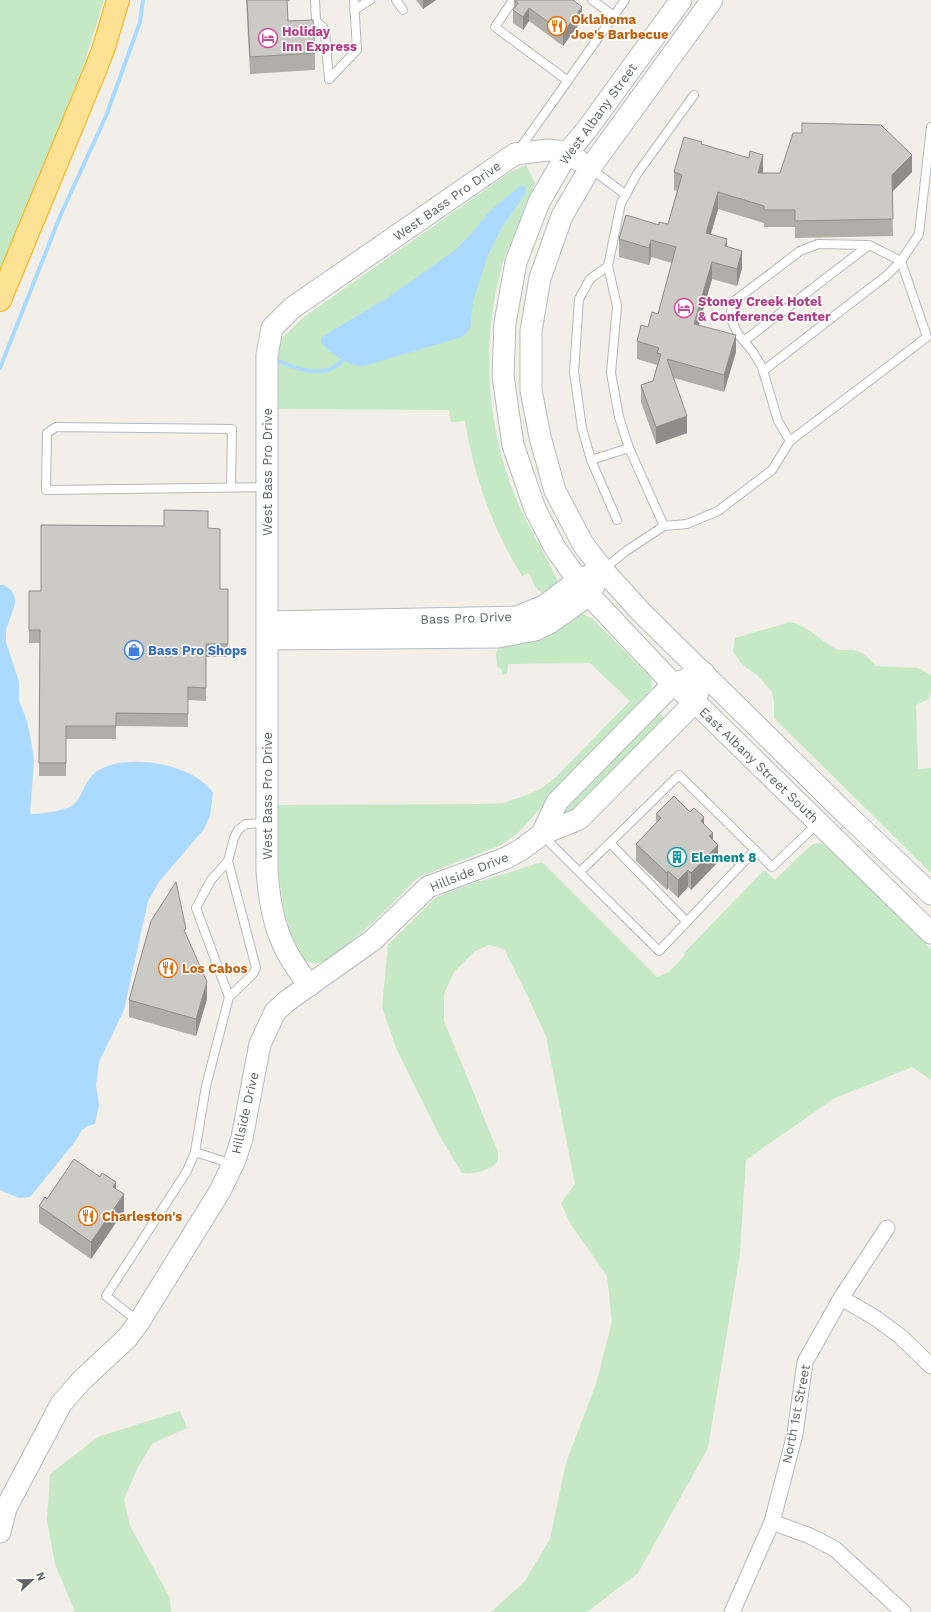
<svg xmlns="http://www.w3.org/2000/svg" width="931" height="1612" font-family="'Work Sans',sans-serif">
  <style>
    .green { fill: #c5e8c5 }
    .water { fill: #aadaff }
    .lines { fill: none; stroke-linecap: round; stroke-linejoin: round }
    .stream { stroke: #aadaff; stroke-width: 4 }
    .lane-casing { stroke: #b5b8bc; stroke-width: 10 }
    .street-casing { stroke: #b5b8bc; stroke-width: 17 }
    .secondary-casing { stroke: #b6babf; stroke-width: 23 }
    .highway-casing { stroke: #f9ab00; stroke-width: 24 }
    .lane { stroke: #fff; stroke-width: 8 }
    .street { stroke: #fff; stroke-width: 15 }
    .secondary { stroke: #fff; stroke-width: 21 }
    .highway { stroke: #fde293; stroke-width: 22 }
    .wall { fill: #afaea9 }
    .shaded-wall { fill: #8f8d8a }
    .building { fill: #cccac5; stroke: #8f8d8a }
    .labels { text-anchor: middle; dominant-baseline: central; stroke-width: 3; stroke-linejoin: round; paint-order: stroke }
    .food-label { font-size: 13px; font-weight: bold; fill: #c56008; stroke: #fff; text-anchor: start }
    .hotel-label { font-size: 13px; font-weight: bold; fill: #b23c85; stroke: #fff; text-anchor: start }
    .street-label { font-size: 13px; fill: #5f6368; stroke: #fff }
    .shop-label { font-size: 13px; font-weight: bold; fill: #366cbe; stroke: #fff; text-anchor: start }
    .culture-label { font-size: 13px; font-weight: bold; fill: #0d838f; stroke: #fff; text-anchor: start }
  </style>
  <rect width="100%" height="100%" fill="#f1efe8"/>
  <g class="green">
    <polygon points="0,0 104,0 84,64 0,278"/>
    <path d="M526,165L535,183C525,208 515,235 504,259C501,266 500,275 498,282C482,350 488,427 513,491C525,524 545,552 559,584L552,593C533,594 537,585 528,573L522,576C492,528 474,476 465,421L451,422L449,410L278,409L279,348L281,339L304,317L512,171Z"/>
    <path d="M579,613L592,618L651,678L652,688L518,833L501,845L421,876L413,882C390,906 368,929 341,949C335,953 328,960 321,962C306,968 298,952 294,941C276,895 278,853 277,805L482,804L503,803L524,796L540,789L555,778L630,701L590,663L508,664L507,674L502,675V670L497,666L496,653L498,649Z"/>
    <path d="M790,622C809,626 821,642 838,650C843,651 849,649 854,650C863,652 871,660 876,666L918,668L931,675V692L929,699L916,705L918,769L931,768V873L774,718V702L772,692L758,676L743,665L733,652L735,638Z"/>
    <polygon points="660,713 663,716 662,721 572,812 561,815 656,714"/>
    <path d="M818,843L825,845L931,949V1080L912,1067L833,1099L746,1160L740,1253L708,1448L665,1525L638,1573L587,1612H491L525,1581L550,1539L566,1463L596,1384L612,1322L607,1276L570,1223L561,1203L575,1184L546,1036L527,995L504,949L489,945L475,951L454,972L444,994V1021L498,1152C498,1157 499,1160 495,1164C491,1170 469,1175 462,1173L438,1133L396,1048L382,1007L388,945L435,898L459,888L542,862L657,977L669,972L685,955L684,953L764,870L775,880L808,848L813,844Z"/>
    <polygon points="180,1411 187,1428 153,1443 138,1467 124,1499 130,1526 170,1598 171,1612 75,1612 55,1564 47,1520 50,1474 98,1437"/>
  </g>
  <g class="water">
    <path d="M521,185L526,187L525,194L502,227L488,255L473,302L470,329L462,337L364,366C349,367 332,354 321,343V338L330,332L387,298L454,251L471,234L489,212Z"/>
    <path d="M0,585H4L11,590L15,598V604L6,630V642L19,682V701L27,721L31,740L34,761L30,814C41,814 70,811 76,802C83,793 86,779 96,772C125,751 195,764 213,793L210,816L204,829L159,882L148,901L124,1010L99,1062L96,1085L99,1105L95,1124L88,1126L82,1130L74,1143L30,1197L19,1198L0,1190Z"/>
  </g>
  <g class="lines">
    <g class="stream">
      <path d="M278,361C298,369 326,380 343,360"/>
      <polyline points="0,368 61,214 106,116 140,22 143,0"/>
    </g>
    <g class="lane-casing">
      <g id="lane">
        <polyline points="315,0 316,21 323,27 325,33 329,79"/>
        <polyline points="396,0 403,10"/>
        <polyline points="513,0 495,27 568,81"/>
        <polyline points="592,0 614,16"/>
        <polyline points="354,10 370,0"/>
        <polyline points="329,79 357,50 354,0"/>
        <polyline points="518,151 625,0"/>
        <polyline points="590,168 626,195"/>
        <polyline points="608,266 590,279 579,299 574,372 582,428 591,460 617,520"/>
        <polyline points="744,341 869,245"/>
        <polyline points="763,371 886,276 901,261 869,245 818,244 800,251 733,302 730,317 738,334 753,352 762,367 778,421 790,441"/>
        <polyline points="591,460 629,448"/>
        <polyline points="231,487 232,429 56,427 47,433 46,490 267,487"/>
        <polyline points="664,526 629,448 619,417 611,373 617,306 608,266 621,203 637,174 694,95"/>
        <polyline points="604,569 626,551 664,526 687,524 718,511 772,470 790,441 927,337 901,261 919,234 931,127"/>
        <polyline points="542,835 659,951 755,850 679,775 580,872"/>
        <polyline points="610,843 687,922"/>
        <polyline points="755,850 772,867 818,823"/>
        <polyline points="228,861 256,968 253,974 229,997"/>
        <polyline points="232,1164 195,1152 206,1086 229,997 196,908 211,880 228,861 234,838 238,830 246,824 266,823"/>
        <polyline points="139,1322 106,1296 187,1171 195,1152"/>
      </g>
    </g>
    <g class="street-casing">
      <g id="street">
        <polyline points="841,1298 874,1317 900,1336 931,1366"/>
        <polyline points="772,1522 810,1536 835,1549 903,1612"/>
        <polyline points="732,1612 772,1522 795,1434 805,1362 841,1298 887,1228"/>
      </g>
    </g>
    <g class="secondary-casing">
      <g id="secondary">
        <polyline points="681,0 588,128 568,152 539,202 516,262 505,323 503,376 513,445 535,509 555,548 589,595 673,684 695,702 931,933"/>
        <polyline points="712,0 590,168 562,216 540,278 531,331 531,390 540,437 555,491 583,544 603,570 641,612 845,813 931,894"/>
        <polyline points="268,622 517,617 544,606 577,581 590,575"/>
        <polyline points="268,639 497,637 535,630 551,622 589,595 596,582"/>
        <polyline points="542,834 579,819 695,702 699,689"/>
        <path d="M309,986C302,975 293,964 287,952C273,926 269,898 267,870V355L272,328L292,308L515,154L547,150L568,152L578,160"/>
        <polyline points="0,1532 6,1508 61,1404 81,1381 127,1338 139,1322 220,1191 235,1160 242,1138 260,1044 275,1012 287,1001 373,940 428,887 506,858 522,849 542,834 557,802 673,684 704,673"/>
      </g>
    </g>
    <g class="highway-casing">
      <polyline id="highway" points="0,300 94,73 103,50 118,0"/>
    </g>
    <use href="#lane" class="lane"/>
    <use href="#street" class="street"/>
    <use href="#secondary" class="secondary"/>
    <use href="#highway" class="highway"/>
  </g>
  <g class="wall">
    <polygon points="246,0 290,0 290,1 287,2 288,21 315,53 315,70 250,74"/>
    <polygon points="416,0 436,0 423,9"/>
    <polygon points="514,0 582,20 563,46 529,21 523,30 513,23 513,10 514,8"/>
    <polygon points="702,144 763,172 763,173 912,172 892,192 893,236 795,238 795,227 764,227 764,223 718,209 711,234 727,246 742,268 737,286 712,279 699,325 736,352 724,392 674,378 687,433 656,444 641,402 641,385 653,381 657,365 637,359 637,341 658,314 672,263 651,257 649,265 619,257 619,239 659,225 668,224 677,191 674,190 674,172"/>
    <polygon points="208,528 220,589 228,589 228,657 206,657 206,701 188,700 188,727 116,726 116,739 66,739 66,776 39,776 40,643 29,643 29,591 41,591"/>
    <polygon points="690,812 704,824 713,840 718,862 691,890 688,887 678,898 668,888 667,890 636,861 636,844 656,823 656,814"/>
    <polygon points="186,934 207,999 196,1036 129,1017 129,1000"/>
    <polygon points="116,1189 124,1211 91,1259 39,1223 39,1206 47,1199"/>
  </g>
  <g class="shaded-wall">
    <polygon points="423,0 436,0 423,9"/>
    <polygon points="582,7 582,20 563,46 563,33"/>
    <polygon points="529,8 529,21 523,30 523,17"/>
    <polygon points="763,155 763,172 758,190 758,173"/>
    <polygon points="912,155 912,172 892,192 892,175"/>
    <polygon points="718,192 718,209 706,250 706,233"/>
    <polygon points="727,239 727,256 725,246"/>
    <polygon points="651,240 651,257 649,265 649,248"/>
    <polygon points="742,251 742,268 737,286 737,269"/>
    <polygon points="712,262 712,279 694,341 694,324"/>
    <polygon points="736,335 736,352 724,392 724,375"/>
    <polygon points="687,416 687,433 656,444 656,427"/>
    <polygon points="704,817 704,834 701,821"/>
    <polygon points="713,833 713,850 718,845 718,862 691,890 691,873 709,836"/>
    <polygon points="688,870 688,887 678,898 678,880"/>
    <polygon points="668,871 668,888 667,890 667,873"/>
    <polygon points="207,982 207,999 196,1036 196,1019"/>
    <polygon points="116,1182 116,1199 113,1187"/>
    <polygon points="124,1194 124,1211 91,1259 91,1242"/>
  </g>
  <g class="building">
    <polygon points="247,0 287,0 288,21 313,20 315,53 250,57"/>
    <polygon points="514,0 573,0 582,7 563,33 529,8 523,17 513,10 518,3"/>
    <polygon points="802,123 881,125 912,155 892,175 893,219 795,221 795,210 764,210 764,206 718,192 706,233 727,239 725,246 742,251 737,269 712,262 694,324 736,335 724,375 667,359 687,416 656,427 641,385 653,381 661,354 657,353 659,348 637,341 641,325 648,327 652,312 658,314 676,247 651,240 649,248 619,239 626,215 659,225 659,222 668,224 682,175 674,172 684,137 702,142 701,144 749,158 750,151 763,155 758,173 780,173 793,133 802,133"/>
    <polygon points="164,510 208,511 208,528 220,529 220,589 228,589 228,644 206,644 206,688 188,687 188,714 116,713 116,726 66,726 66,763 39,763 40,630 29,630 29,591 41,591 41,525 164,526"/>
    <polygon points="674,796 690,812 694,808 704,817 701,821 713,833 709,836 718,845 691,873 688,870 678,880 668,871 667,873 636,844 661,818 656,814"/>
    <polygon points="176,882 186,929 184,930 207,982 196,1019 129,1000 151,921"/>
    <polygon points="74,1159 100,1177 102,1173 116,1182 113,1187 124,1194 91,1242 39,1206 45,1197 47,1199"/>
  </g>
  <defs>
    <g id="restaurant-ring" transform="scale(1)"><circle r="9.5" fill="#fff" stroke="#e8710a" stroke-width="1.5"/><path d="M-5-6h1v4h1v-4h1v4h1v-4h1v5L-1.5 .5V6h-2V.5L-5-1ZM5-6V6H3V1.5H1.5Q1.5-4 5-6Z" fill="#e8710a"/></g>
    <g id="hotel-ring" transform="scale(1)"><circle r="9.5" fill="#fff" stroke="#d1479c" stroke-width="1.5"/><path d="M-6-4.5h1.5V1H6V5H4.5V3h-9V5H-6ZM-4 0a1.8 1.8 0 1 1 3.6 0ZM.5 0V-2.5h3Q6-2.5 6 0Z" fill="#d1479c"/></g>
    <g id="shop-ring" transform="scale(1)"><circle r="9.5" fill="#fff" stroke="#3f7fe0" stroke-width="1.5"/><path d="M-5-2.5h2.3a2.7 3.5 0 0 1 5.4 0H5L5.5 6h-11ZM-1.5-2.5h3a1.5 2.3 0 0 0-3 0Z" fill="#3f7fe0"/></g>
    <g id="building-ring" transform="scale(1)"><circle r="9.5" fill="#fff" stroke="#0f9aa8" stroke-width="1.5"/><path d="M-4-6H4V6H1V3H-1V6H-4ZM-2.5-4.3h1.7v1.8h-1.7ZM.8-4.3h1.7v1.8H.8ZM-2.5-1h1.7V.8h-1.7ZM.8-1h1.7V.8H.8Z" fill="#0f9aa8"/></g>
  </defs>
  <g fill-rule="evenodd">
    <use href="#restaurant-ring" x="557" y="26"/>
    <use href="#hotel-ring" x="268" y="38"/>
    <use href="#hotel-ring" x="684" y="308"/>
    <use href="#shop-ring" x="134" y="650"/>
    <use href="#building-ring" x="677" y="857"/>
    <use href="#restaurant-ring" x="168" y="968"/>
    <use href="#restaurant-ring" x="88" y="1216"/>
  </g>
  <g class="labels">
    <g class="food-label">
      <text x="571" y="19">Oklahoma<tspan x="571" dy="15">Joe's Barbecue</tspan></text>
      <text x="182" y="968">Los Cabos</text>
      <text x="102" y="1216">Charleston's</text>
    </g>
    <g class="hotel-label">
      <text x="282" y="31">Holiday<tspan x="282" dy="15">Inn Express</tspan></text>
      <text x="698" y="301">Stoney Creek Hotel<tspan x="698" dy="15">&amp; Conference Center</tspan></text>
    </g>
    <g class="street-label">
      <text transform="translate(598 114) rotate(-54)">West Albany Street</text>
      <text transform="translate(447 201) rotate(-35)">West Bass Pro Drive</text>
      <text transform="translate(267 472) rotate(-90)">West Bass Pro Drive</text>
      <text transform="translate(466 618) rotate(-2)">Bass Pro Drive</text>
      <text transform="translate(759 765) rotate(44)">East Albany Street South</text>
      <text transform="translate(267 796) rotate(-90)">West Bass Pro Drive</text>
      <text transform="translate(469 872) rotate(-22)">Hillside Drive</text>
      <text transform="translate(245 1113) rotate(-77)">Hillside Drive</text>
      <text transform="translate(796 1414) rotate(-79)">North 1st Street</text>
    </g>
    <g class="shop-label">
      <text x="148" y="650">Bass Pro Shops</text>
    </g>
    <g class="culture-label">
      <text x="691" y="857">Element 8</text>
    </g>
  </g>
  <g transform="translate(32 1580) rotate(68)" stroke="#ffffff" stroke-width="3" paint-order="stroke">
  <path d="M0-3L7 15L0 10L-7 15Z" fill="#5f6368"/>
  <text y="-6" font-size="11" font-weight="bold" text-anchor="middle" fill="#5f6368">N</text>
  </g>
</svg>
